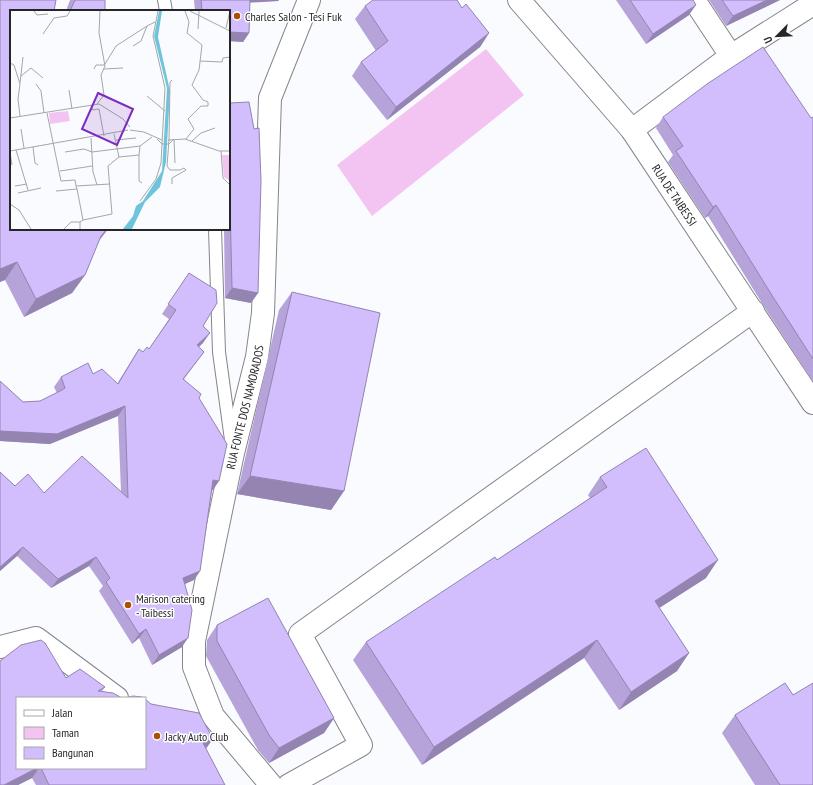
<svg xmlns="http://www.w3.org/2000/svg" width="813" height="785" font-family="'PT Sans Narrow',sans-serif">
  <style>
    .green { fill: #f3c4f2 }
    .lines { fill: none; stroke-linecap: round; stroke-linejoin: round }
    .service-casing { stroke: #84858b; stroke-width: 14 }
    .minor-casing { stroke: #84858b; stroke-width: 24 }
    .tertiary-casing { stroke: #84858b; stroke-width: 24 }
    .service { stroke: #fff; stroke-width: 12 }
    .minor { stroke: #fff; stroke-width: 22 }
    .tertiary { stroke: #fff; stroke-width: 22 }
    .wall { fill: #b5a3da }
    .shaded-wall { fill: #9384b1 }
    .building { fill: #d2bdfd; stroke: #9384b1 }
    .poi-dot { fill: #af5001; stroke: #fff; stroke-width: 1.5 }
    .labels { text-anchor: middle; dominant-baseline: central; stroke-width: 3; stroke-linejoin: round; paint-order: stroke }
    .poi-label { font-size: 12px; fill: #262629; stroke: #fff; text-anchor: start }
    .street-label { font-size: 12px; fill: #262629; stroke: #fff }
    .inset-road { fill: none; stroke: #a5a6a9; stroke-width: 1 }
    .view { fill: #7b2cbf; fill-opacity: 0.15; stroke: #7b2cbf; stroke-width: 2 }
    .inset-edge { fill: none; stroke: #262629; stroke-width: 2 }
  </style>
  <rect width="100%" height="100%" fill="#fafbfe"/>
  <polygon class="green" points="486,49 524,95 372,216 337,165"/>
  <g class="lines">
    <g class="service-casing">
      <g id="service">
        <polyline points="164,0 166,11"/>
        <polyline points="215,229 219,352 231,440"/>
      </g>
    </g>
    <g class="minor-casing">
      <g id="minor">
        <polyline points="694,0 731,56"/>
        <polyline points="632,130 731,56 813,4"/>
        <polyline points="289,785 361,745 300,634 753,311"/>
      </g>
    </g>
    <g class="tertiary-casing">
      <g id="tertiary">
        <path id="s1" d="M519,0L632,130L813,403"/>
        <polyline points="0,647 36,638 117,698"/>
        <path id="s2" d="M271,785L213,716L194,667V641L233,453L257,357L263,313L270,98L309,0"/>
      </g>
    </g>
    <use href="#service" class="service"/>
    <use href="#minor" class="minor"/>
    <use href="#tertiary" class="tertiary"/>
  </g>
  <g class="wall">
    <polygon points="0,0 56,0 54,11 11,11 11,229 108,229 98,242 85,275 72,293 24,317 5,280 0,282"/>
    <polygon points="70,0 105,0 105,11 66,11"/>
    <polygon points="194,0 279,0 278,1 250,2 249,33 243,42 229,41 229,11 195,11"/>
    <polygon points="616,0 693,0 689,15 646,44"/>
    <polygon points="709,0 780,0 726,26"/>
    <polygon points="365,6 462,8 489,33 480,47 387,120 352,76 361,62 376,51 355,19"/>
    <polygon points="229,103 258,293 251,303 225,298 224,229 229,229"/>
    <polygon points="663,117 811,118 813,117 813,382 765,308 708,216 705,218 668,162 673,155 656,128"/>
    <polygon points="189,273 203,326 203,343 199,347 204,352 184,379 199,398 213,490 212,490 200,571 194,580 184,584 182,647 152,665 139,638 132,644 99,591 103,586 89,566 51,588 17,556 0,571 0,472 15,486 44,493 121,491 118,416 50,444 0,441 0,381 23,402 40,401 57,393 54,387 61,377 93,374 117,384 133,358 139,349 143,352 149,349 169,319 162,314"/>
    <polygon points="292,292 344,491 331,510 237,494 279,310"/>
    <polygon points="600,477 706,578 659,608 689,653 677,671 619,710 584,658 422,765 353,660 366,642 497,560 590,498 588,495"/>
    <polygon points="217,625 334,718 324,733 269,763 258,750 206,656 207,640"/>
    <polygon points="66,678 105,687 102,691 17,768 145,768 206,749 225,785 36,785 32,778 18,785 0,785"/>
    <polygon points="793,695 813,785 755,785 722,733 735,715"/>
  </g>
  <g class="shaded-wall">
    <polygon points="246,0 279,0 278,1 244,3"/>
    <polygon points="767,0 780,0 726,26 733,16"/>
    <polygon points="696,5 689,15 646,44 653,34"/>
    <polygon points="229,32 249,33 243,42 229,41"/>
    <polygon points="489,33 480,47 387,120 396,107"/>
    <polygon points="716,205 708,216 705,218 713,207"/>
    <polygon points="107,229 108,229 101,238 88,254 101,236"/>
    <polygon points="17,262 5,280 0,282 0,269"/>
    <polygon points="85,275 72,293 24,317 36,299"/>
    <polygon points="232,288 258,293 251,303 225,298"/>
    <polygon points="210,333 203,343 190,354 197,345"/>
    <polygon points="125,406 118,416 50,444 0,441 0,431"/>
    <polygon points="250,476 344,491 331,510 237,494"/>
    <polygon points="213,480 219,481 213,490 206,489"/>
    <polygon points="23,547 17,556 0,571 0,567"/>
    <polygon points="96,557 89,566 51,588 58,579"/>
    <polygon points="718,560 706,578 642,619 655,601"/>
    <polygon points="200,571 194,580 176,588 183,578"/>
    <polygon points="146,629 139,638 132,644 139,634"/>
    <polygon points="188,638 182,647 152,665 159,655"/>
    <polygon points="597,640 584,658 422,765 434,747"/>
    <polygon points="689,653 677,671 619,710 631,692"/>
    <polygon points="334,718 324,733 269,763 279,748"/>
    <polygon points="213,739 205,750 203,743"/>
    <polygon points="37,768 39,768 32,778 18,785 4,785"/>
  </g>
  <g class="building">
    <polygon points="0,0 56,0 54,11 11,11 11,229 107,229 101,236 85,275 36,299 17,262 0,269"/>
    <polygon points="75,0 105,0 105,11 70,11"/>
    <polygon points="201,0 250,0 249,33 229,32 229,11 202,11"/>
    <polygon points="373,0 457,0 462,8 466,4 489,33 396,107 361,62 388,41 365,6"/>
    <polygon points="630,0 693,0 696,5 653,34"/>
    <polygon points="722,0 767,0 733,16"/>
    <polygon points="763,47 811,118 813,117 813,359 773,297 716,205 713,207 676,151 683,146 663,117 707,84"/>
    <polygon points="249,102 254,129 259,128 261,181 258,293 232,288 229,159 229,103"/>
    <polygon points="189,273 216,290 217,303 203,326 210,333 197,345 204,352 183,379 201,394 199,398 227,444 219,481 213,480 200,571 183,578 192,610 188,638 159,655 146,629 139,634 106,582 110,578 96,557 58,579 23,547 0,567 0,472 15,486 28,474 44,493 82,456 128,498 125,406 57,434 0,431 0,381 23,402 40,401 62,390 65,388 61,377 88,363 93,374 102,369 118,384 139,349 143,352 147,347 149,349 176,310 168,304"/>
    <polygon points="292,292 380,313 344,491 250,476"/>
    <polygon points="646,448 718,560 655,601 689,653 631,692 597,640 434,747 366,642 495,557 497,560 607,487 600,477"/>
    <polygon points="268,598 334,718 279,748 269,735 217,641 217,625"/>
    <polygon points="41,640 45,643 66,678 80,669 105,687 98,691 113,693 122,698 17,698 17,768 37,768 4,785 0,785 0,661 21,645"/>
    <polygon points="785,683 793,695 813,683 813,785 780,785 735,715"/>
    <polygon points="133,696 142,697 144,698 126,698"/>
    <polygon points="145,699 151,704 199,713 213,739 203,743 225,785 49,785 41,768 145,768"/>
  </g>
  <g class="poi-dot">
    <circle cx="237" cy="16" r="4"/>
    <circle cx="128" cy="605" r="4"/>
    <circle cx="157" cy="736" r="4"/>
  </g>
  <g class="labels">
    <g class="poi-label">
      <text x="245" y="16">Charles Salon - Tesi Fuk</text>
      <text x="136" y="598">Marison catering<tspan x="136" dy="14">- Taibessi</tspan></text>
      <text x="165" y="736">Jacky Auto Club</text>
    </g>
    <g class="street-label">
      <text stroke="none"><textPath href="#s1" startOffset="250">RUA DE TAIBESSI</textPath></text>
      <text stroke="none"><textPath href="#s2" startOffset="408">RUA FONTE DOS NAMORADOS</textPath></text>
    </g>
  </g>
  <g transform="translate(10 10)">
    <rect width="220" height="220" fill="#fafbfe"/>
    <path d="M58,101L60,111L40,114L39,103ZM212,145H220V171L214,167Z" fill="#f3c4f2"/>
    <path d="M149,1H152L148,27L160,81L156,152L150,177L135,192L122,219H113L123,206L126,196L133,191L152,161L157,78L144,26Z" fill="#6ec5db"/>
    <path class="inset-road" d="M24,1L27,5L38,4M175,1L179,12L177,23L192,35L189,60L182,75L193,90L198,92V96H191L178,109L184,119L176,129M180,1L220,21M216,18L220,1M188,19L189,1M33,24L44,8L57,6L60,1M123,36L131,31L137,16L145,12M190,51L212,52L213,48L220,47M0,53L4,55L10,74L8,89L10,106M95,54L106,36L137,16M84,59L86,55H95M94,59L113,58M11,66L21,58L33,68M10,73L13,47M26,74L31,81L34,103M59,80L62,99M137,86L155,101M87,94L94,85L91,65L95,56L89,23L90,1M82,95V100L89,99L94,126M37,103L51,171L65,170L66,176M0,108L89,94L113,109L120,117M11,119L14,138M120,120L134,122L152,130M81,128L83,162L87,175M147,129L152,134H159L163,130M106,130L126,128M158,130L175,129L209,141H220M159,130L157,156L160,160H170L174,158L176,160L162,168V174M159,130L160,72L162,70M164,130L165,153M182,131L191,123L205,118M130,136L142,127M23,137L25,153L28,155M6,140L18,180M0,141L118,120M211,141L213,168L220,175M55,142L74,139L82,142L130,136L129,145L109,147M0,143L2,155M129,145V171L132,173M50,161L82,156M5,176L17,174M67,179L73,210L70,212V219M46,181L67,179L66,176L100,174M8,183L31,178M130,191L146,169L151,153L155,78L143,26L148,1M0,194L9,200L21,219M73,210L102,204L98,156L109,147L104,124M54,219L61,212H70"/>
    <path class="view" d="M88,83L123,99L107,135L72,119Z"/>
    <rect width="220" height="220" class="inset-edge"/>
  </g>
  <rect x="16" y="697" width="130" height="72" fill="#ffffff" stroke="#a8a8a9"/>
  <rect x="24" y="710" width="20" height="6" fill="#ffffff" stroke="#a8a8a9"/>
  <text x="52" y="717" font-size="12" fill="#262629">Jalan</text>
  <rect x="24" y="727" width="20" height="12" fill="#f3c4f2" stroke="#a8a8a9"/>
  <text x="52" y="737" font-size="12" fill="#262629">Taman</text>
  <rect x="24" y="747" width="20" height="12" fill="#d2bdfd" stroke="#a8a8a9"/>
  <text x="52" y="757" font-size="12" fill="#262629">Bangunan</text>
  <g transform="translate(777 36) rotate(246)" stroke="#ffffff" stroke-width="3" paint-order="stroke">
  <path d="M0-3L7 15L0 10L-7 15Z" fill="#262629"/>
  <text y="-6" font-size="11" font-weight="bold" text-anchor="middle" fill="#262629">U</text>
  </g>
</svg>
